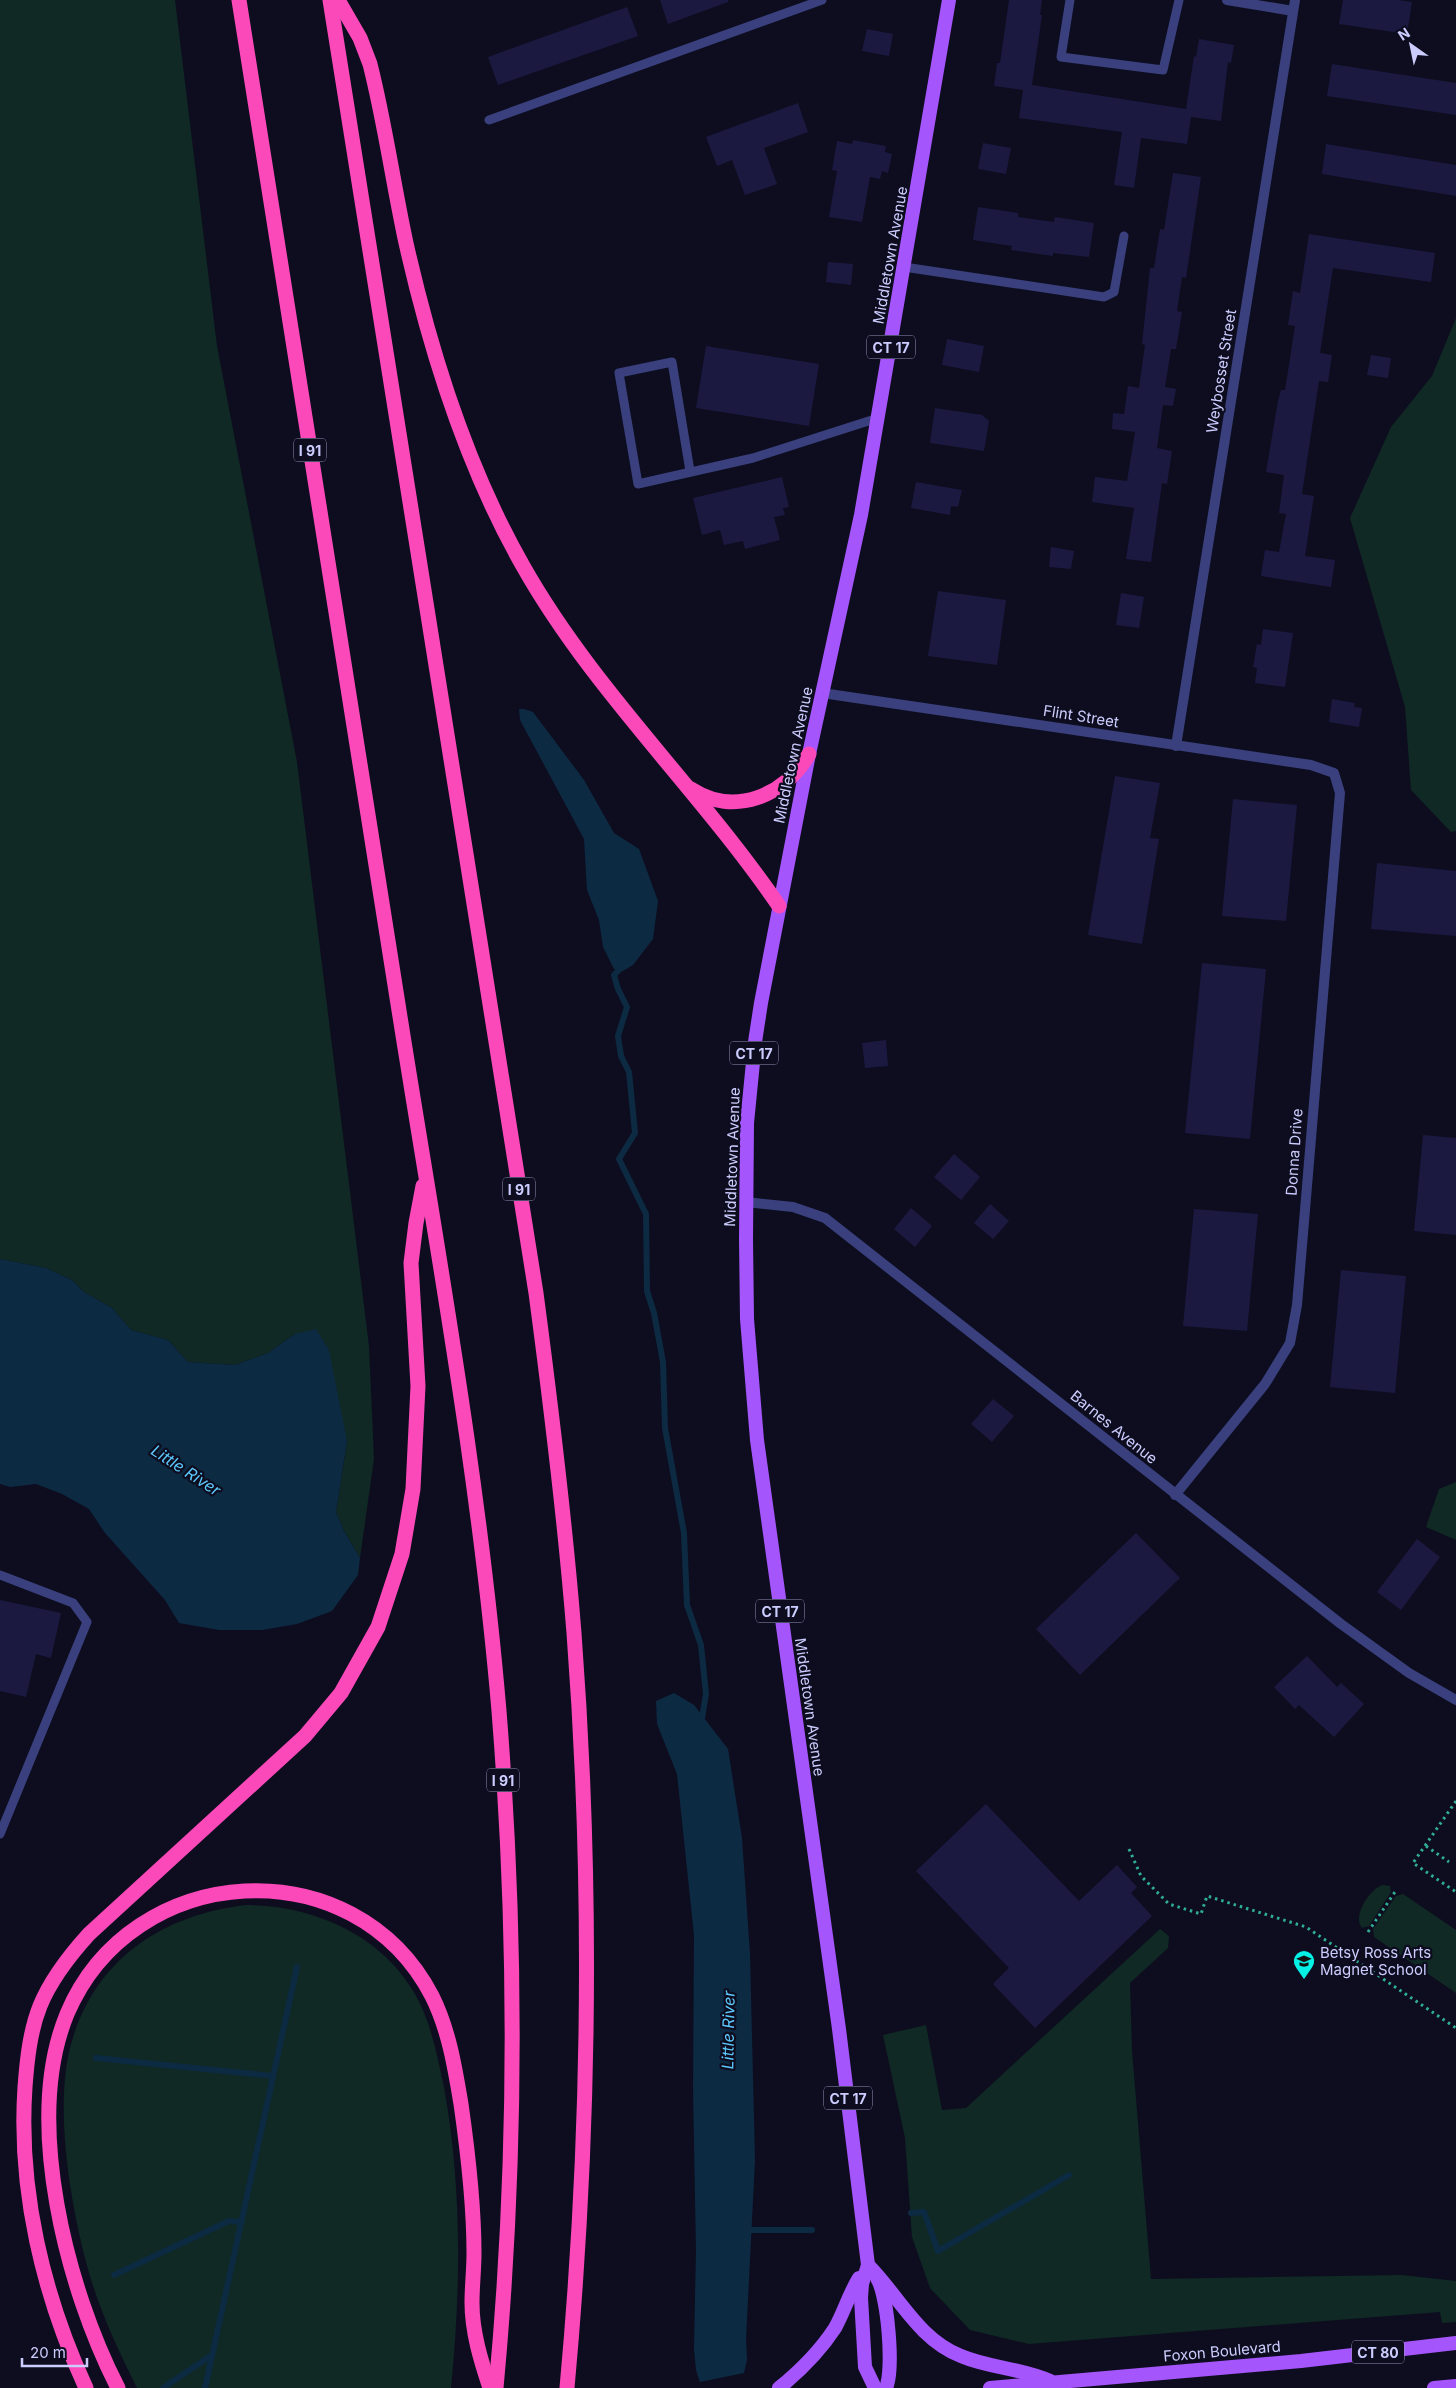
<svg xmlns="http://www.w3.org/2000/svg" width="1456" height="2388" font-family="Inter,sans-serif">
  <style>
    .green { fill: #102924 }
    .water { fill: #0d2a43 }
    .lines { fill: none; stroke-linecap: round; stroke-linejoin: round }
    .stream { stroke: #0d2a43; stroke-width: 6 }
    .building { fill: #1b1940 }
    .path { stroke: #30ae94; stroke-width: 3; stroke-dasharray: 2.5 4; stroke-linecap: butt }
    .service { stroke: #39407d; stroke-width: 9 }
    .minor { stroke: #39407d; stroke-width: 10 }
    .primary { stroke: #a555fc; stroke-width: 14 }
    .motorway { stroke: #fc49b9; stroke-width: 15 }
    .labels { text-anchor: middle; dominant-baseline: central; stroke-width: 4.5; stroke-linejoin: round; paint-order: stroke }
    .shield { fill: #0d0d1f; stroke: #9393bb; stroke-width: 1 }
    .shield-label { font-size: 14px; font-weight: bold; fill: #cccdfe }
    .street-label { font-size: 15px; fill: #cccdfe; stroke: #0d0d1f }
    .poi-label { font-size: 15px; fill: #cccdfe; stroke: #0d0d1f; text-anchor: start }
    .water-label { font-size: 16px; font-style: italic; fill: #5cc9fc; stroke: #0d0d1f }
  </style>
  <rect width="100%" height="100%" fill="#0d0d1f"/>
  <g class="green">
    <polygon points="0,0 175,0 217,346 297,762 369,1346 374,1459 360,1558 344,1531 336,1512 347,1441 295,1334 268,1353 235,1365 188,1362 168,1340 131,1330 112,1308 84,1292 72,1280 46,1268 0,1259"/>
    <polygon points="1456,318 1456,831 1451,832 1411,790 1405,707 1350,518 1391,427 1432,376"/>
    <polygon points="1456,1482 1456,1540 1426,1527 1439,1489"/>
    <path d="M1382,1885L1390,1886L1391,1892L1369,1926L1362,1928C1352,1916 1369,1890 1382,1885Z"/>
    <polygon points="1403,1894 1456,1930 1456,1993 1374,1937 1373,1929 1396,1896"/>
    <path d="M246,1905C312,1905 381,1934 415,1994C431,2022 437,2055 444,2087C462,2187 461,2287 451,2388H137C117,2348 97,2305 86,2262C70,2200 54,2107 71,2044C95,1959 162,1915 246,1905Z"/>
    <polygon points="1160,1929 1169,1936 1168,1948 1130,1983 1132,2051 1151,2279 1402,2275 1456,2281 1456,2322 1442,2323 1440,2312 1029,2344 970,2330 930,2288 912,2237 905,2138 883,2035 926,2025 942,2110 966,2108"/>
  </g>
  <g class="water">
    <polygon points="519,709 524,709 533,712 584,780 614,833 639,849 658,901 653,939 633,965 623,971 614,969 603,947 599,920 587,890 584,839 520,720"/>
    <polygon points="0,1259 46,1268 72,1280 84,1292 112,1308 131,1330 168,1340 188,1362 235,1365 268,1353 295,1334 316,1329 329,1350 347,1441 336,1512 344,1531 360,1558 358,1575 332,1611 297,1624 262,1630 219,1630 179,1623 165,1600 105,1533 89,1509 62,1494 36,1484 10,1487 0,1484"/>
    <polygon points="674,1693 694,1705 728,1749 742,1838 750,1954 755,2160 746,2339 747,2360 744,2373 700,2382 696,2370 694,2349 696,2250 693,2089 694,1935 677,1774 657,1724 656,1701"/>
  </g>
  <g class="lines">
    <g class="stream">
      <polyline points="624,965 614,975 618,989 627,1007 618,1036 621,1056 629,1072 635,1133 619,1159 646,1214 647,1291 654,1313 663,1362 665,1428 684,1533 687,1605 701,1645 706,1694 701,1724"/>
      <polyline points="96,2058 273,2076"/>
      <polyline points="911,2213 924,2212 938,2251 1069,2175"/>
      <polyline points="744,2230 812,2230"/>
      <polyline points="114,2275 229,2221 241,2222"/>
      <polyline points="163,2388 212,2355"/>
      <polyline points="205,2388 297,1967"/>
    </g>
  </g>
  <g class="building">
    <polygon points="660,0 728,0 728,2 668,24"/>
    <polygon points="1009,0 1042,0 1040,15 1042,15 1032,85 1186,109 1194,56 1196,57 1199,39 1234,45 1231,63 1228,62 1221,121 1191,117 1187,144 1141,138 1134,188 1114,185 1122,132 1019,118 1023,90 994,86 997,63 1000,63"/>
    <polygon points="1343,0 1398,0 1412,2 1407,34 1339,24"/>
    <polygon points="627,7 638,36 498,85 488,57"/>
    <polygon points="867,29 893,34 889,56 862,51"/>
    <polygon points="1332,64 1456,83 1456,115 1327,96"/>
    <polygon points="798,103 808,132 764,148 777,184 745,195 732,160 717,166 706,137"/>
    <polygon points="853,140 886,146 885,152 892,154 888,173 882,171 880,179 870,177 862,222 829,217 837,171 832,170 837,141 852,144"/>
    <polygon points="983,143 1011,148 1006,174 978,169"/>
    <polygon points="1326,144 1456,165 1456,196 1322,174"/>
    <polygon points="1173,173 1201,177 1186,278 1182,277 1177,311 1182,312 1176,349 1171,349 1165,387 1176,389 1173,406 1163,405 1157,448 1172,451 1167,484 1162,483 1151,562 1126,559 1134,508 1092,502 1095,477 1127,481 1135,432 1112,429 1113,413 1124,414 1128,386 1139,388 1145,345 1142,344 1150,268 1154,268 1160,229 1164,230"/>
    <polygon points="978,207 1018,213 1018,217 1054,222 1055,217 1094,223 1089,257 1053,253 1053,256 1011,250 1012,246 973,240"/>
    <polygon points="1309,234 1435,253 1431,282 1333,268 1320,353 1332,355 1328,382 1319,381 1302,494 1314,496 1305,556 1335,560 1331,587 1261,576 1265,550 1279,552 1286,514 1279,513 1284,475 1266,472 1278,401 1281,390 1285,390 1295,326 1288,325 1293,291 1300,293"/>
    <polygon points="828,262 853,264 851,285 826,282"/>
    <polygon points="947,339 984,346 979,372 942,365"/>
    <polygon points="706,346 819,364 809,426 696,408"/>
    <polygon points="1371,355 1391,358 1388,378 1367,375"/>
    <polygon points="935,408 982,415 989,421 984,451 930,443"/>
    <polygon points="782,477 789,507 783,508 785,515 774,517 780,540 745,549 743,541 724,545 720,530 702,535 693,498"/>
    <polygon points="916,482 962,490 958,507 951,506 950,515 911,508"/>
    <polygon points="1051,547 1074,551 1071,569 1049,567"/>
    <polygon points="938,591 1006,600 997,665 928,656"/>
    <polygon points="1121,593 1144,597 1139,628 1116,625"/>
    <polygon points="1263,629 1293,633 1285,687 1255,683 1257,668 1253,667 1257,644 1261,645"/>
    <polygon points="1332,699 1355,703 1354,707 1362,708 1359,727 1329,722"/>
    <polygon points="1115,776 1160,783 1150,838 1159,839 1142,944 1088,935"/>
    <polygon points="1233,799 1297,805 1286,921 1222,916"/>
    <polygon points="1377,863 1456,871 1456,936 1371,929"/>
    <polygon points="1202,963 1266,969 1250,1139 1185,1133"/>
    <polygon points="886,1040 888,1066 865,1068 862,1043"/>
    <polygon points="1423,1135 1456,1138 1456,1235 1414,1231"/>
    <polygon points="954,1154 980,1177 961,1200 934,1177"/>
    <polygon points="990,1204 1009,1221 993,1239 974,1223"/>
    <polygon points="911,1208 932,1226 915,1247 894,1229"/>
    <polygon points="1194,1209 1258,1214 1247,1331 1183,1326"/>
    <polygon points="1341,1270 1406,1276 1395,1393 1330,1387"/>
    <polygon points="993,1399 1014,1416 992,1442 971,1424"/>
    <polygon points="1136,1533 1180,1578 1080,1675 1036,1629"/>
    <polygon points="1417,1539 1440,1557 1401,1610 1377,1592"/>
    <polygon points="0,1600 61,1613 51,1658 36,1654 26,1697 0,1691"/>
    <polygon points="1307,1656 1337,1687 1341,1683 1364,1704 1334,1737 1299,1705 1295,1709 1274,1687"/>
    <polygon points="986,1804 1079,1901 1117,1865 1137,1887 1131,1893 1152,1916 1035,2028 993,1984 1009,1968 916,1871"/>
  </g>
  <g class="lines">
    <g class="path">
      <polyline points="1456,1801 1413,1863 1456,1892"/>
      <polyline points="1426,1846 1449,1862"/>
      <polyline points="1129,1849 1141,1876 1169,1904 1201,1914 1207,1896 1306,1927 1456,2028"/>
      <polyline points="1368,1932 1397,1889"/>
    </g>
    <g class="service">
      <polyline points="1070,0 1061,57 1163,70 1179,0"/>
      <polyline points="489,120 822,0"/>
      <polyline points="904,267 1104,297 1114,292 1124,236"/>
      <polyline points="690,471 672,362 619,373 638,484 753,458 878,418"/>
      <polyline points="0,1575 73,1603 87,1622 0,1834"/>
    </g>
    <g class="minor">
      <polyline points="1227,0 1293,11"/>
      <polyline points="822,693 1311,765 1334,773 1340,793 1297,1305 1290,1343 1265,1384 1175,1495"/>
      <polyline points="1176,746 1295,0"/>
      <polyline points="746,1202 793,1207 825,1218 1341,1624 1409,1673 1456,1700"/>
    </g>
    <g class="primary">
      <path d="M868,2265C899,2296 918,2339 961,2356C989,2368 1021,2368 1050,2381"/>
      <path d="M877,2278C888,2296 894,2369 886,2388"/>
      <path d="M779,2388C800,2371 820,2351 835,2328C844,2312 849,2294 859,2278"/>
      <polyline points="875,2388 865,2367 861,2298 862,2284 868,2265 839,2029 757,1440 747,1319 746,1239 747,1123 755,1042 761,1003 809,754 861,515 949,0"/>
      <polyline points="990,2388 1301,2361 1456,2343"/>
      <polyline points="1434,2388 1456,2386"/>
    </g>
    <g class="motorway">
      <path d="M239,0C292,335 345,669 398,1004C435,1239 479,1474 499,1711C517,1936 517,2163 496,2388"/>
      <path d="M330,0L536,1293C551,1406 565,1519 574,1633C593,1884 590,2137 567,2388"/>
      <path d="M338,0L360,38L370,64C385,123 393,183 406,243C431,354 466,466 523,566C593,690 699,789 779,906"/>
      <path d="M691,789C734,817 785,796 809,754"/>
      <path d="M86,2388C43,2295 18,2190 25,2087C27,2060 30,2031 40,2006C51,1979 69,1956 89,1934L305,1736L341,1693L378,1627L402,1554L413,1489L418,1386L411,1263L416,1223L423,1186"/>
      <path d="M118,2388C67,2289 23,2121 67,2014C132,1860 354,1846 432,1996C449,2030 455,2068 461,2104C468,2153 474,2203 474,2253C474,2270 472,2286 472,2303C472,2332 481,2361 490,2388"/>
    </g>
  </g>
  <defs>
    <g id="school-pin" transform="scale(1.125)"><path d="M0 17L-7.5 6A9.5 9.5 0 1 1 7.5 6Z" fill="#05f1e6" stroke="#0d0d1f"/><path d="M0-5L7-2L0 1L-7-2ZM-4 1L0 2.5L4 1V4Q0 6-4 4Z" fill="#111"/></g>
  </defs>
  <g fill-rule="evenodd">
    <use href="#school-pin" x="1304" y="1961"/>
  </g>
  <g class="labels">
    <g class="shield">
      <rect x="867" y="335.5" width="48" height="23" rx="4"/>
      <rect x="294" y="438.5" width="32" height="23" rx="4"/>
      <rect x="730" y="1041.5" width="48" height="23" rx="4"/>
      <rect x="503" y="1177.5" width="32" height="23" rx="4"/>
      <rect x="756" y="1599.5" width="48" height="23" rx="4"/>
      <rect x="487" y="1768.5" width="32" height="23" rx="4"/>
      <rect x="824" y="2086.5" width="48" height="23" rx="4"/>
      <rect x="1352" y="2340.5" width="52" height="23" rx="4"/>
    </g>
    <g class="shield-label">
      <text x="891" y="347">CT 17</text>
      <text x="310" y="450">I 91</text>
      <text x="754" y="1053">CT 17</text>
      <text x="519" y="1189">I 91</text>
      <text x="780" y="1611">CT 17</text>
      <text x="503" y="1780">I 91</text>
      <text x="848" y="2098">CT 17</text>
      <text x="1378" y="2352">CT 80</text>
    </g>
    <g class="street-label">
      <text transform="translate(890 255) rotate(-80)">Middletown Avenue</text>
      <text transform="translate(1221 371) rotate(-81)">Weybosset Street</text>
      <text transform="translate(1081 716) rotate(9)">Flint Street</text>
      <text transform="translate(793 755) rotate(-78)">Middletown Avenue</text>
      <text transform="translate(1294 1152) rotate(-86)">Donna Drive</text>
      <text transform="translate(732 1157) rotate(-88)">Middletown Avenue</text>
      <text transform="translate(1114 1427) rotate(39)">Barnes Avenue</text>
      <text transform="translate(810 1707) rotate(82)">Middletown Avenue</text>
      <text transform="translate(1222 2351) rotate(-5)">Foxon Boulevard</text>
    </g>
    <g class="poi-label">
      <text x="1320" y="1952">Betsy Ross Arts<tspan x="1320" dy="17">Magnet School</tspan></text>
    </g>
    <g class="water-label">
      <text transform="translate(186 1470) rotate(33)">Little River</text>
      <text transform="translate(728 2030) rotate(-89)">Little River</text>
    </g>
  </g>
  <g transform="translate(1411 45) rotate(327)" stroke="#0d0d1f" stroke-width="4" paint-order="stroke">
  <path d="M0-4L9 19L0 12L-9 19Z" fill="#cccdfe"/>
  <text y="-8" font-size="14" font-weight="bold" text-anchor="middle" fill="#cccdfe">N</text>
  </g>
  <path d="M22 2358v8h65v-8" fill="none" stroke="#cccdfe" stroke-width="2.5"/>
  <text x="30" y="2358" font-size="15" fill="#cccdfe" stroke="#0d0d1f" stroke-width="4" paint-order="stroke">20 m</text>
</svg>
